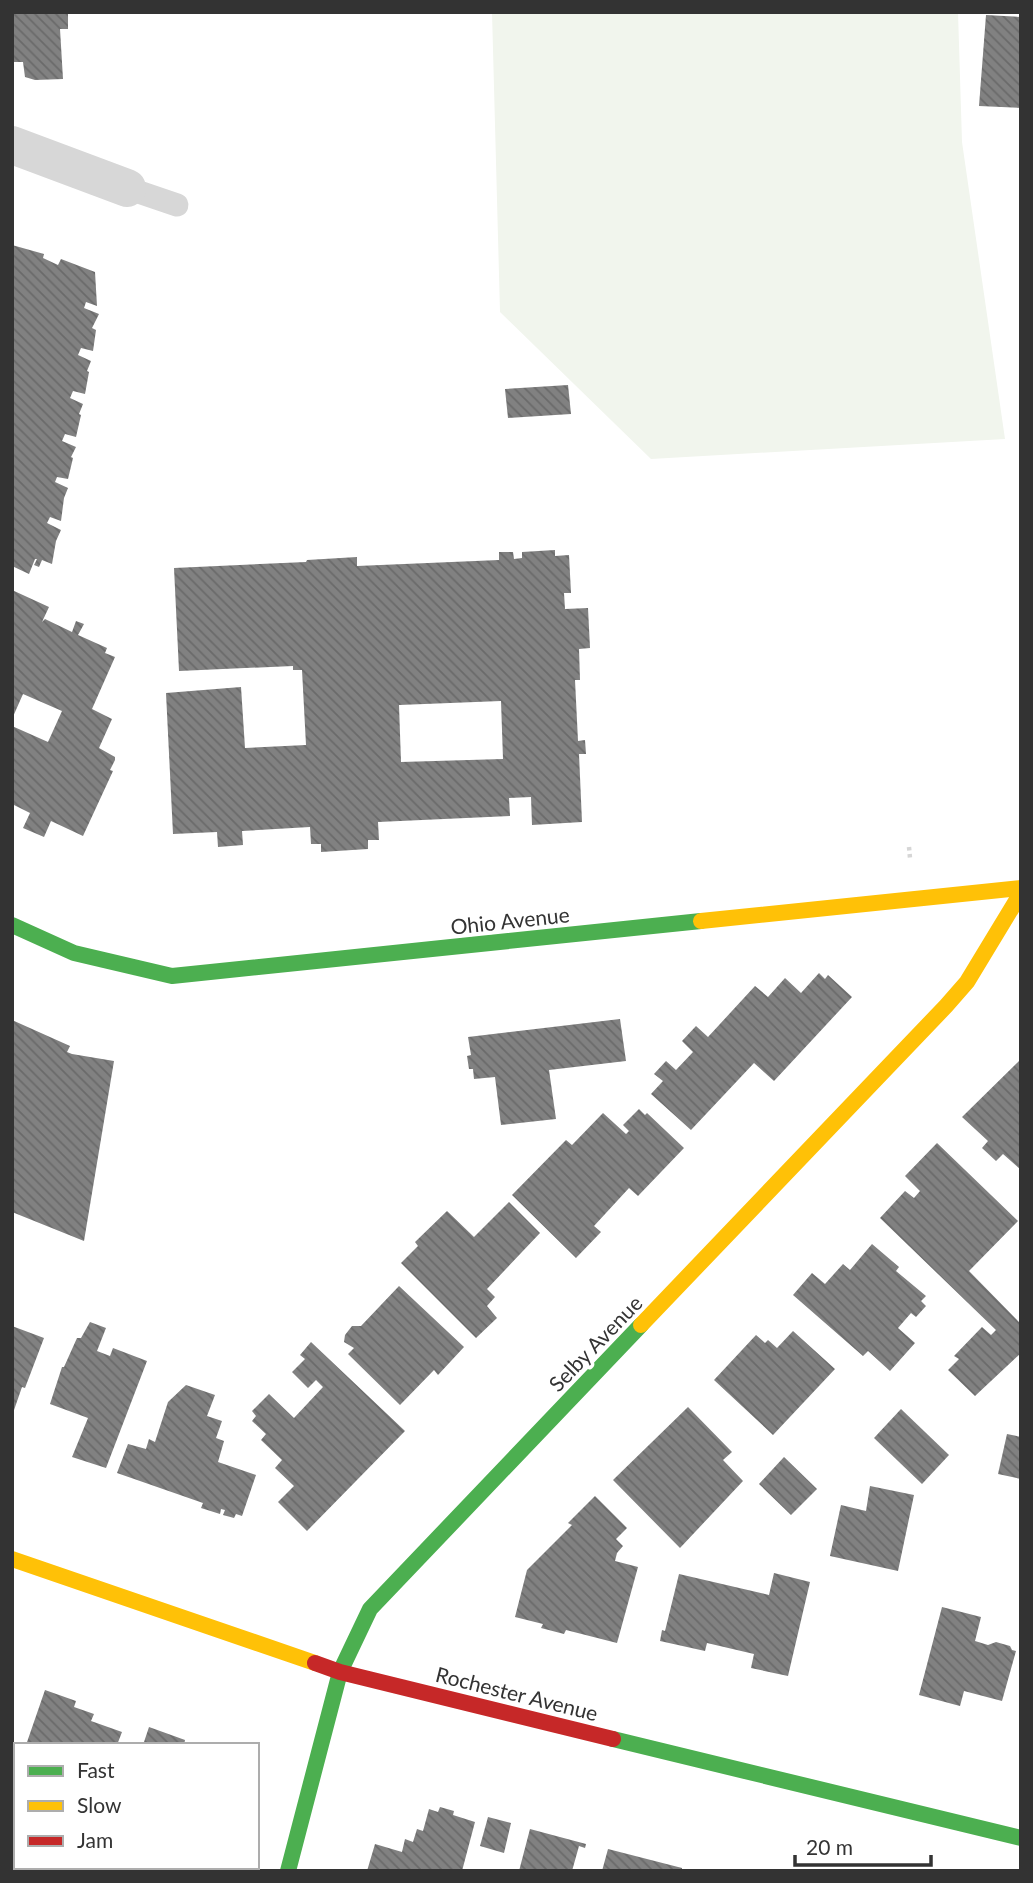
<svg xmlns="http://www.w3.org/2000/svg" width="1033" height="1883" font-family="Lato,sans-serif">
  <style>
    .pitch { fill: #f1f5ed }
    .building { fill: url(#building-back-hatch); fill-rule: evenodd }
    .lines { fill: none; stroke-linecap: round; stroke-linejoin: round }
    .path { stroke: #d6d6d6; stroke-width: 4.5; stroke-dasharray: 3.5 3.5; stroke-linecap: butt }
    .lane { stroke: #d7d7d7; stroke-width: 23 }
    .street { stroke: #d7d7d7; stroke-width: 38 }
    .fast { stroke: #4caf50; stroke-width: 16 }
    .slow { stroke: #ffc107; stroke-width: 16 }
    .jam { stroke: #c62828; stroke-width: 16 }
    .labels { text-anchor: middle; dominant-baseline: central; stroke-width: 7; stroke-linejoin: round; paint-order: stroke }
    .street-label { font-size: 21px; fill: #333; stroke: #fff }
  </style>
  <defs>
    <pattern id="building-back-hatch" width="6" height="6" patternUnits="userSpaceOnUse" patternTransform="scale(1.75)"><rect width="6" height="6" fill="#818181"/><path d="M-1 5l2 2M0 0l6 6M5-1l2 2" fill="none" stroke="#6a6a6a"/></pattern>
  </defs>
  <rect width="100%" height="100%" fill="#fff"/>
  <polygon class="pitch" points="492,12 958,12 962,142 1005,439 651,459 500,312"/>
  <g class="building">
    <polygon points="12,12 68,12 68,29 60,29 63,79 35,80 25,77 23,62 12,62"/>
    <polygon points="986,15 1021,17 1021,108 979,106"/>
    <polygon points="12,245 44,254 43,258 58,265 61,259 95,272 97,306 86,302 84,308 99,314 92,328 96,330 93,351 81,348 78,355 91,361 87,371 89,372 85,394 73,391 70,398 83,404 79,414 81,415 76,437 65,434 62,441 76,447 71,457 73,458 68,479 57,477 55,482 68,488 64,498 61,521 50,517 47,523 61,530 56,541 52,564 42,560 39,567 34,565 37,559 35,559 29,574 12,566"/>
    <polygon points="568,385 571,414 508,418 505,389"/>
    <path d="M555,550V556L569,555L571,593H564L565,609L588,608L590,648L579,649L580,680H575L578,741L585,740L586,754H579L582,822L532,825L531,797L509,798L510,816L378,822L379,840H368V849L321,852V844H311L310,827L242,831L243,845L218,847L217,832L173,834L166,693L241,687L245,748L306,745L302,670H293V666L179,671L174,568L306,562L307,560L357,557V566L499,560V552H513L514,559L522,558V552ZM501,701L503,759L401,762L399,705Z"/>
    <polygon points="12,590 49,607 42,622 45,619 72,632 76,621 84,624 78,635 107,648 105,653 115,657 92,709 112,719 99,748 115,757 115,760 110,770 113,771 83,836 51,821 44,837 23,828 30,813 12,804 12,726 48,742 62,711 23,694 12,719"/>
    <polygon points="819,973 825,979 828,975 852,997 774,1081 754,1063 691,1130 651,1094 663,1081 654,1074 666,1061 676,1070 693,1052 682,1041 696,1026 708,1037 755,986 768,997 785,978 801,993"/>
    <polygon points="620,1019 626,1061 549,1070 556,1119 501,1125 495,1077 474,1079 473,1069 469,1069 467,1056 471,1055 468,1037"/>
    <polygon points="12,1020 70,1046 67,1052 72,1054 114,1061 84,1241 12,1212"/>
    <polygon points="1021,1059 1021,1170 1003,1154 996,1161 982,1148 988,1141 962,1117"/>
    <polygon points="639,1109 645,1115 647,1113 684,1148 638,1196 629,1188 594,1226 601,1232 576,1258 512,1195 566,1140 572,1145 603,1113 626,1134 629,1131 623,1125"/>
    <polygon points="937,1143 1018,1221 969,1271 1021,1324 1021,1353 975,1396 948,1370 959,1359 954,1356 982,1327 991,1335 996,1330 880,1218 905,1191 914,1198 920,1191 905,1176"/>
    <polygon points="509,1202 540,1233 487,1289 495,1297 487,1306 497,1318 476,1338 401,1263 418,1246 415,1242 447,1211 474,1237"/>
    <polygon points="872,1244 899,1267 896,1271 926,1296 921,1301 926,1306 916,1317 911,1313 898,1328 915,1343 890,1371 868,1351 863,1356 793,1295 812,1273 825,1284 843,1264 850,1270"/>
    <polygon points="399,1286 464,1347 438,1375 434,1370 400,1405 348,1354 354,1348 344,1342 345,1335 352,1326 361,1326"/>
    <polygon points="90,1322 106,1328 97,1351 110,1356 113,1348 147,1361 106,1468 72,1457 88,1418 50,1404 62,1367 64,1367 77,1338 81,1338"/>
    <polygon points="12,1326 44,1338 25,1388 22,1387 13,1413"/>
    <polygon points="793,1331 835,1369 773,1435 714,1380 756,1335 765,1343 768,1340 777,1348"/>
    <polygon points="311,1342 405,1431 307,1531 278,1502 294,1486 275,1468 282,1460 261,1440 266,1434 252,1421 256,1416 252,1411 269,1394 294,1418 323,1387 316,1380 308,1388 292,1372 305,1359 300,1355"/>
    <polygon points="186,1385 215,1395 207,1416 222,1421 216,1438 224,1441 218,1462 256,1475 242,1516 236,1514 234,1518 223,1515 225,1510 221,1509 220,1514 201,1508 203,1503 117,1473 128,1444 146,1449 149,1439 155,1442 168,1402"/>
    <polygon points="688,1407 732,1452 723,1460 743,1481 680,1548 613,1480"/>
    <polygon points="901,1409 949,1455 922,1484 874,1438"/>
    <polygon points="1007,1434 1021,1437 1021,1479 998,1474"/>
    <polygon points="784,1457 817,1489 791,1515 759,1484"/>
    <polygon points="870,1486 914,1495 898,1571 830,1556 841,1505 866,1511"/>
    <polygon points="595,1496 627,1528 616,1539 623,1546 617,1553 615,1561 638,1567 617,1643 566,1630 564,1634 541,1628 543,1624 515,1617 527,1570 572,1525 568,1523"/>
    <polygon points="774,1573 810,1582 788,1676 751,1668 754,1654 707,1643 705,1651 660,1641 662,1630 665,1631 679,1574 769,1595"/>
    <polygon points="942,1607 981,1617 975,1641 988,1645 996,1642 1010,1646 1012,1650 1016,1651 1002,1701 964,1691 960,1706 919,1695"/>
    <polygon points="45,1690 76,1701 74,1707 94,1714 91,1721 122,1732 117,1745 26,1745"/>
    <polygon points="149,1727 185,1740 184,1745 143,1745"/>
    <polygon points="15,1775 16,1775 16,1818 12,1817 12,1784"/>
    <polygon points="440,1807 454,1811 453,1815 475,1822 462,1871 367,1871 375,1844 402,1852 405,1839 413,1842 417,1829 423,1831 429,1809 438,1812"/>
    <polygon points="488,1817 511,1823 504,1853 480,1846"/>
    <polygon points="530,1829 586,1844 585,1848 579,1846 572,1871 519,1871"/>
    <polygon points="608,1849 682,1868 682,1871 602,1871"/>
    <polygon points="101,1867 149,1867 147,1871 100,1871"/>
  </g>
  <g class="lines">
    <polyline class="path" points="909,847 910,858"/>
    <polyline class="lane" points="127,188 177,205"/>
    <polyline class="street" points="12,145 127,188"/>
    <g class="fast">
      <polyline points="12,925 74,953 172,976 701,921"/>
      <polyline points="613,1739 1021,1838"/>
      <polyline points="288,1871 340,1672 370,1609 641,1325"/>
    </g>
    <g class="slow">
      <polyline points="701,921 1021,888"/>
      <polyline points="641,1325 946,1006 967,982 1021,893"/>
      <polyline points="12,1559 315,1663"/>
    </g>
    <polyline class="jam" points="315,1663 340,1672 613,1739"/>
  </g>
  <g class="labels">
    <g class="street-label">
      <text transform="translate(510 920) rotate(-6)">Ohio Avenue</text>
      <text transform="translate(595 1343) rotate(-46)">Selby Avenue</text>
      <text transform="translate(517 1693) rotate(14)">Rochester Avenue</text>
    </g>
  </g>
  <rect width="1033" height="1883" fill="none" stroke="#333333" stroke-width="28"/>
  <rect x="14" y="1743" width="245" height="126" fill="#ffffff" stroke="#adadad" stroke-width="2"/>
  <rect x="28" y="1766" width="35" height="10" fill="#4caf50" stroke="#adadad" stroke-width="2"/>
  <text x="77" y="1778" font-size="21" fill="#333333">Fast</text>
  <rect x="28" y="1801" width="35" height="10" fill="#ffc107" stroke="#adadad" stroke-width="2"/>
  <text x="77" y="1813" font-size="21" fill="#333333">Slow</text>
  <rect x="28" y="1836" width="35" height="10" fill="#c62828" stroke="#adadad" stroke-width="2"/>
  <text x="77" y="1848" font-size="21" fill="#333333">Jam</text>
  <path d="M795 1855v10h136v-10" fill="none" stroke="#333333" stroke-width="3.5"/>
  <text x="806" y="1855" font-size="21" fill="#333333" stroke="#ffffff" stroke-width="5" paint-order="stroke">20 m</text>
</svg>
